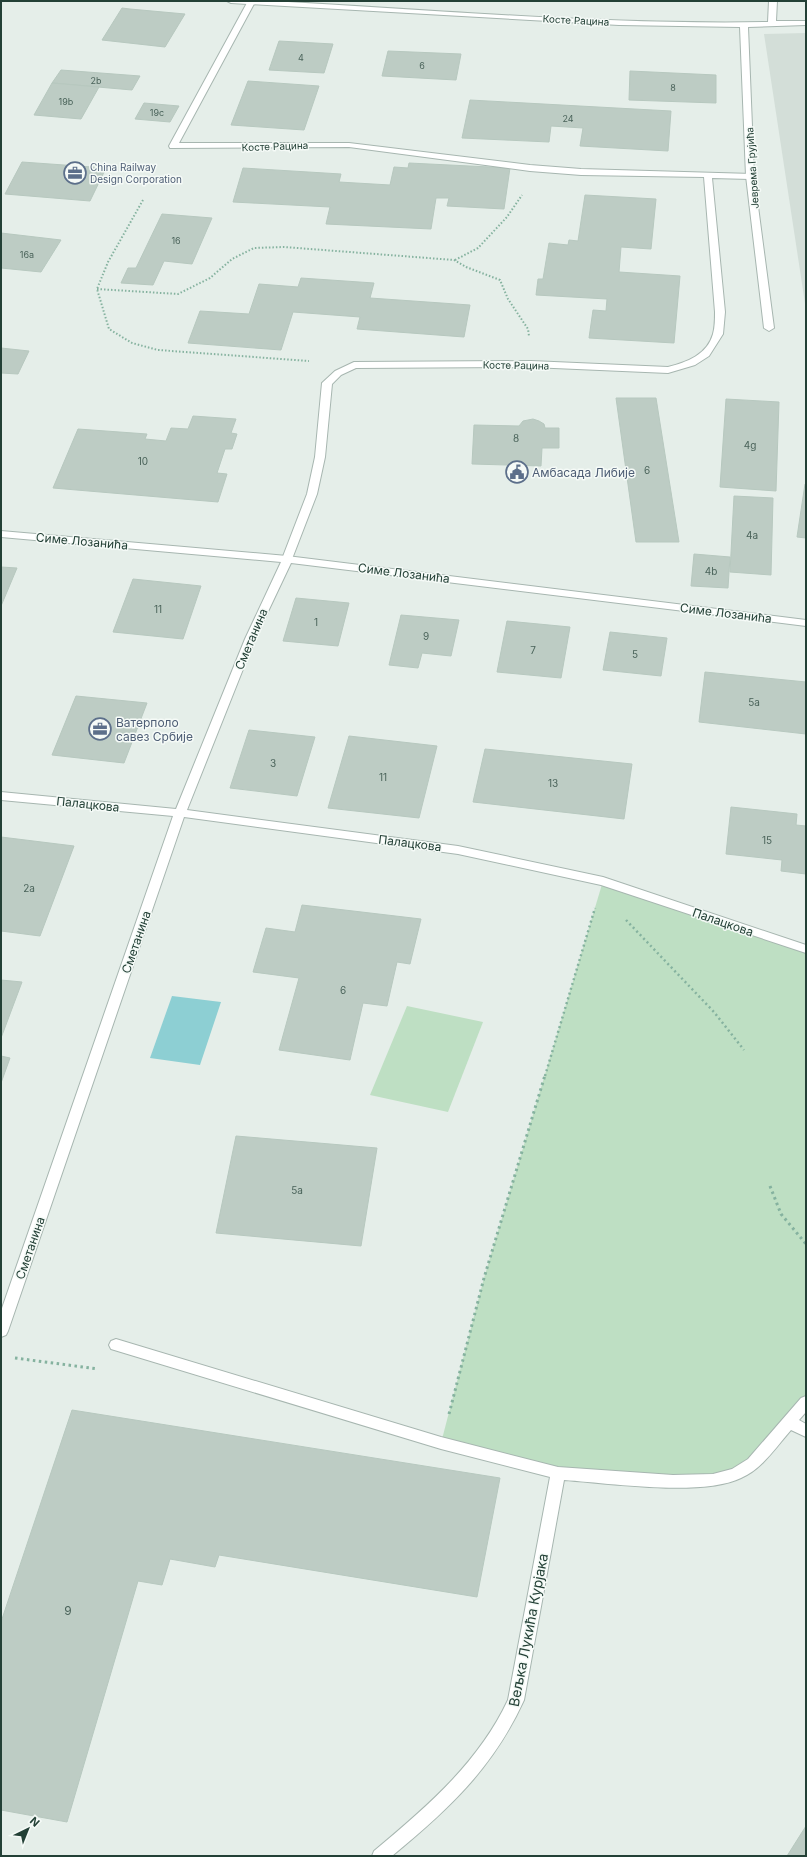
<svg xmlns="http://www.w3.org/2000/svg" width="807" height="1857" font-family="Inter,sans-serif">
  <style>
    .built { fill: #d3ded8 }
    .green { fill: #bedfc3 }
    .water { fill: #8dcfd3 }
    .building { fill: #bdccc4; stroke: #b7c8bf }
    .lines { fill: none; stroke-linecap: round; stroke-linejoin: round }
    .lane-casing { stroke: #a7b6b0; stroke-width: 2 }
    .street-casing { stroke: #a7b6b0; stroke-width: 2 }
    .path-far2 { stroke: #85b29f; stroke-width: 2; stroke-dasharray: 1.5 2; stroke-linecap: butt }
    .path-far1 { stroke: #85b29f; stroke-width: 2.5; stroke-dasharray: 2 3; stroke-linecap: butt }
    .path { stroke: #85b29f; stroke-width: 3; stroke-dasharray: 2.5 3.5; stroke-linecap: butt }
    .lane { fill: #fff; fill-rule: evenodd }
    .street { fill: #fff; fill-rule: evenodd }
    .labels { text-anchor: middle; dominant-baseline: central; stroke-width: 3; stroke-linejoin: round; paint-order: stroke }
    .far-number-label { font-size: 9px; fill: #4a635a }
    .far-street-label { font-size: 10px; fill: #234036; stroke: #f5faf7 }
    .far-service-label { font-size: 10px; fill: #4e5e75; stroke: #f5faf7; text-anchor: start }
    .number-label { font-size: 10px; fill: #4a635a }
    .service-label { font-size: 12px; fill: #4e5e75; stroke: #f5faf7; text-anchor: start }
    .street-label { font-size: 12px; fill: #234036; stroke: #f5faf7 }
    .near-number-label { font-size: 12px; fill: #4a635a }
    .near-street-label { font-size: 14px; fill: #234036; stroke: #f5faf7 }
  </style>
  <rect width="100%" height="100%" fill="#e5eee9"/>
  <polygon class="built" points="806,33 806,310 764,34"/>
  <g class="green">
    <polygon points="603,881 806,949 806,1402 753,1463 713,1480 558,1473 441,1443 484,1278"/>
    <polygon points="407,1006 483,1022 448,1112 370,1095"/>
  </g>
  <polygon class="water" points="172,996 221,1002 200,1065 150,1058"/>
  <g class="building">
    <polygon points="122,8 130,9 185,14 165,47 102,40"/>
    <polygon points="279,41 333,44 324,73 269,70"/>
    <polygon points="388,51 461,54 456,80 382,76"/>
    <polygon points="61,70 140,76 132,90 52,83"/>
    <polygon points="630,71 716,75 716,103 629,100"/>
    <polygon points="248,81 319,86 304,130 231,125"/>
    <polygon points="52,83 99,87 81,119 34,115"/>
    <polygon points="470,100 671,111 668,151 580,146 583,128 551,126 549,142 462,138"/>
    <polygon points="144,103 179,106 170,122 135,119"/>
    <polygon points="22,162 106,168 90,201 5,194"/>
    <polygon points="409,163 510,168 504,209 447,206 449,198 436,198 431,229 326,224 330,207 233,202 243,168 341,174 339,182 390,185 394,167 408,168"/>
    <polygon points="585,195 656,199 651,249 621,247 619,272 680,276 674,343 589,338 593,310 606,311 607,299 536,295 538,279 543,279 549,243 568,245 569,240 578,241"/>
    <polygon points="162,214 212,218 192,264 164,261 153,285 121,283 128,268 136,268"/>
    <polygon points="1,233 61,240 41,272 1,268"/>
    <polygon points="301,278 374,283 370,298 470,305 464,337 357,329 360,317 293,312 281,350 188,343 200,311 249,314 259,284 298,287"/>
    <polygon points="1,348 29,351 18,374 1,373"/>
    <polygon points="616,398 656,398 679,542 636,542"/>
    <polygon points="726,399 779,402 776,491 720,487"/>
    <polygon points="193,416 236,419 231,433 237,434 232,449 225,449 217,473 227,474 218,502 53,488 78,429 147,434 145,439 166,441 171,428 188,429"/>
    <polygon points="533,419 539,421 544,424 545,428 559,428 559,448 542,448 541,466 472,464 474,425 519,426 523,421"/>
    <polygon points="805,484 806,484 806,538 797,537"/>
    <polygon points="734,496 773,498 771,575 730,572"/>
    <polygon points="694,554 730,557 728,588 691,586"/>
    <polygon points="1,567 17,568 1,606"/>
    <polygon points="133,579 201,586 183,639 113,632"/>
    <polygon points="296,598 349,603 338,646 283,641"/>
    <polygon points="401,615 459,620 451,656 422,653 418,668 389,665"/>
    <polygon points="507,621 570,627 561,678 497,672"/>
    <polygon points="610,632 667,638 661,676 603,670"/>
    <polygon points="705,672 806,682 806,734 699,722"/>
    <polygon points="76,696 147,703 124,763 52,755"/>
    <polygon points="249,730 315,737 297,796 230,788"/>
    <polygon points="349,736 437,746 419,818 328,808"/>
    <polygon points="485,749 632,764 624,819 473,802"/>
    <polygon points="731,807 797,814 796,825 806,826 806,874 781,871 782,860 726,854"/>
    <polygon points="1,837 74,846 40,936 1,931"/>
    <polygon points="302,905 421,919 410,964 397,962 387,1006 363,1003 350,1060 279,1050 299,978 253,972 266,928 295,932"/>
    <polygon points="1,980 22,982 1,1038"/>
    <polygon points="1,1056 10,1058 1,1083"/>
    <polygon points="236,1136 377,1148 361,1246 216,1233"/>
    <polygon points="72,1410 500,1478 477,1597 219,1555 215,1567 170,1559 162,1585 138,1581 67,1822 1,1810 1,1622"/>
    <polygon points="806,1826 806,1856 787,1856"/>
  </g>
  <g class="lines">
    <g class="lane-casing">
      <path id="lane" d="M248,1L255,2L179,143H349L530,165L581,169L753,174V178L750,179L712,178L725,312L723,334L709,356L695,365L668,373L531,367L356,368L341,375L332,384L325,457L317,494L292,559L291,561H283L282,559L307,494L315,457L322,383L335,371L354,362L531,361L668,367C687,362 707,355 713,334C715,327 715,319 715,312L704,177L581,175L530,171L349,147L170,148L169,146Z"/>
    </g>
    <g class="street-casing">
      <g id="street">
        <path d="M227,1H271C437,10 603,25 768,22L769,1H777L776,21H806V25L748,27L754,176L774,328L769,331L764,328L746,176L740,27L619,25L231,3Z"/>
        <polygon points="1,531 287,556 806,620 806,626 291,563 255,639 187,810 458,846 603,877 806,945 806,953 601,885 458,854 184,817 8,1331 6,1335 1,1337 1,1311 173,816 1,800 1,792 176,809 245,639 281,562 1,537"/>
        <path d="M116,1339L441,1437L558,1467L673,1475L713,1474L732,1469L748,1459L801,1398L806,1396V1412L799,1420L806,1424V1437L791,1430C776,1447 762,1469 741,1478C702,1497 608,1483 564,1480L524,1700C493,1768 449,1809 392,1856H372L374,1851C427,1807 479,1762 508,1700L550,1477L441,1449L111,1349L109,1345L111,1341Z"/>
      </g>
    </g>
    <g class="path-far2">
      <polyline points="143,200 108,262 97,289 109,329 132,343 158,350 309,361"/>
      <polyline points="455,260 478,248 507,217 522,195"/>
      <polyline points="97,289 178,294 210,278 232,259 254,248 284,247 454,260 466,267 500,280 508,299 528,329 529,336"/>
    </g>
    <g class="path-far1">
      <polyline points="626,920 714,1012 744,1050"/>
      <polyline points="545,1076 595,908"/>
    </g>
    <g class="path">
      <polyline points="770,1186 781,1214 806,1244"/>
      <polyline points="15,1358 98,1369"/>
      <polyline points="449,1414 484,1278 545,1075"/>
    </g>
    <use href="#lane" class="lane"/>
    <use href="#street" class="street"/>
  </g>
  <defs>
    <g id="office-ring" transform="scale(1.15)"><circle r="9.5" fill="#f5faf7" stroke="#5c6f8a" stroke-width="1.5"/><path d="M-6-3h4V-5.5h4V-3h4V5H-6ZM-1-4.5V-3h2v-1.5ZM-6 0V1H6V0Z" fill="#5c6f8a"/></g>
    <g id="civic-ring" transform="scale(1.15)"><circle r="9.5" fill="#f5faf7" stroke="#5c6f8a" stroke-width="1.5"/><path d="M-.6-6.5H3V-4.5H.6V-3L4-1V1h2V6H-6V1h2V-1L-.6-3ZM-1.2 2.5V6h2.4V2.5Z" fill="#5c6f8a"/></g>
  </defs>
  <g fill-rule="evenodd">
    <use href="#office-ring" x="75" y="173"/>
    <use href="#civic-ring" x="517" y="472"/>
    <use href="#office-ring" x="100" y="729"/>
  </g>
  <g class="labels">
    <g class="far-number-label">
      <text x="301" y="57">4</text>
      <text x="422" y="65">6</text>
      <text x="96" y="80">2b</text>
      <text x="673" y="87">8</text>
      <text x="66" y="101">19b</text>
      <text x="157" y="112">19c</text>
      <text x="568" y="118">24</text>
      <text x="176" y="240">16</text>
      <text x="27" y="254">16a</text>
    </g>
    <g class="far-street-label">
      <text transform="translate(576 20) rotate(3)">Косте Рацина</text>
      <text transform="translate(275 146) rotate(-2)">Косте Рацина</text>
      <text transform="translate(752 168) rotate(-94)">Јеврема Грујића</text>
      <text transform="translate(516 365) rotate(1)">Косте Рацина</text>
    </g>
    <g class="far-service-label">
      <text x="90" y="167">China Railway<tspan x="90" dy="12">Design Corporation</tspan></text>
    </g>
    <g class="number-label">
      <text x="516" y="438">8</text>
      <text x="750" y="445">4g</text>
      <text x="143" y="461">10</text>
      <text x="647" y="470">6</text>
      <text x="752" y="535">4a</text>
      <text x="711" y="571">4b</text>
      <text x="158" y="609">11</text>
      <text x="316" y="622">1</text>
      <text x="426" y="636">9</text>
      <text x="533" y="650">7</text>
      <text x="635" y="654">5</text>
      <text x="754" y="702">5a</text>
      <text x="273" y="763">3</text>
      <text x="383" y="777">11</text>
      <text x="553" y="783">13</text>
      <text x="767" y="840">15</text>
      <text x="29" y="888">2a</text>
      <text x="343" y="990">6</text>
      <text x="297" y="1190">5a</text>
    </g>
    <g class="service-label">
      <text x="532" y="472">Амбасада Либије</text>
      <text x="116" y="722">Ватерполо<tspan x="116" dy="14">савез Србије</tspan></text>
    </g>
    <g class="street-label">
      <text transform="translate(82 541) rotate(5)">Симе Лозанића</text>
      <text transform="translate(404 573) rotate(7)">Симе Лозанића</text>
      <text transform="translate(726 613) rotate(7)">Симе Лозанића</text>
      <text transform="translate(251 639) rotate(-67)">Сметанина</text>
      <text transform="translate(88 804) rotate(6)">Палацкова</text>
      <text transform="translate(410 843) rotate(7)">Палацкова</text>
      <text transform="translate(723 922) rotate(19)">Палацкова</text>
      <text transform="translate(136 942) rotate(-71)">Сметанина</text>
      <text transform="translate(30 1248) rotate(-71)">Сметанина</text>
    </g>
    <g class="near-number-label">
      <text x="68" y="1610">9</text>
    </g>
    <g class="near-street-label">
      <text transform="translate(528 1630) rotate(-79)">Вељка Лукића Курјака</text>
    </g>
  </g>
  <rect width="807" height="1857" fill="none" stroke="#234036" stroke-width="4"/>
  <g transform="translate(28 1829) rotate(43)" stroke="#f5faf7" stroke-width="3" paint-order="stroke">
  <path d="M0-3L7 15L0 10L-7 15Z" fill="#234036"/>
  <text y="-6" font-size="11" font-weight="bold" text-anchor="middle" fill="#234036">N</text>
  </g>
</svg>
